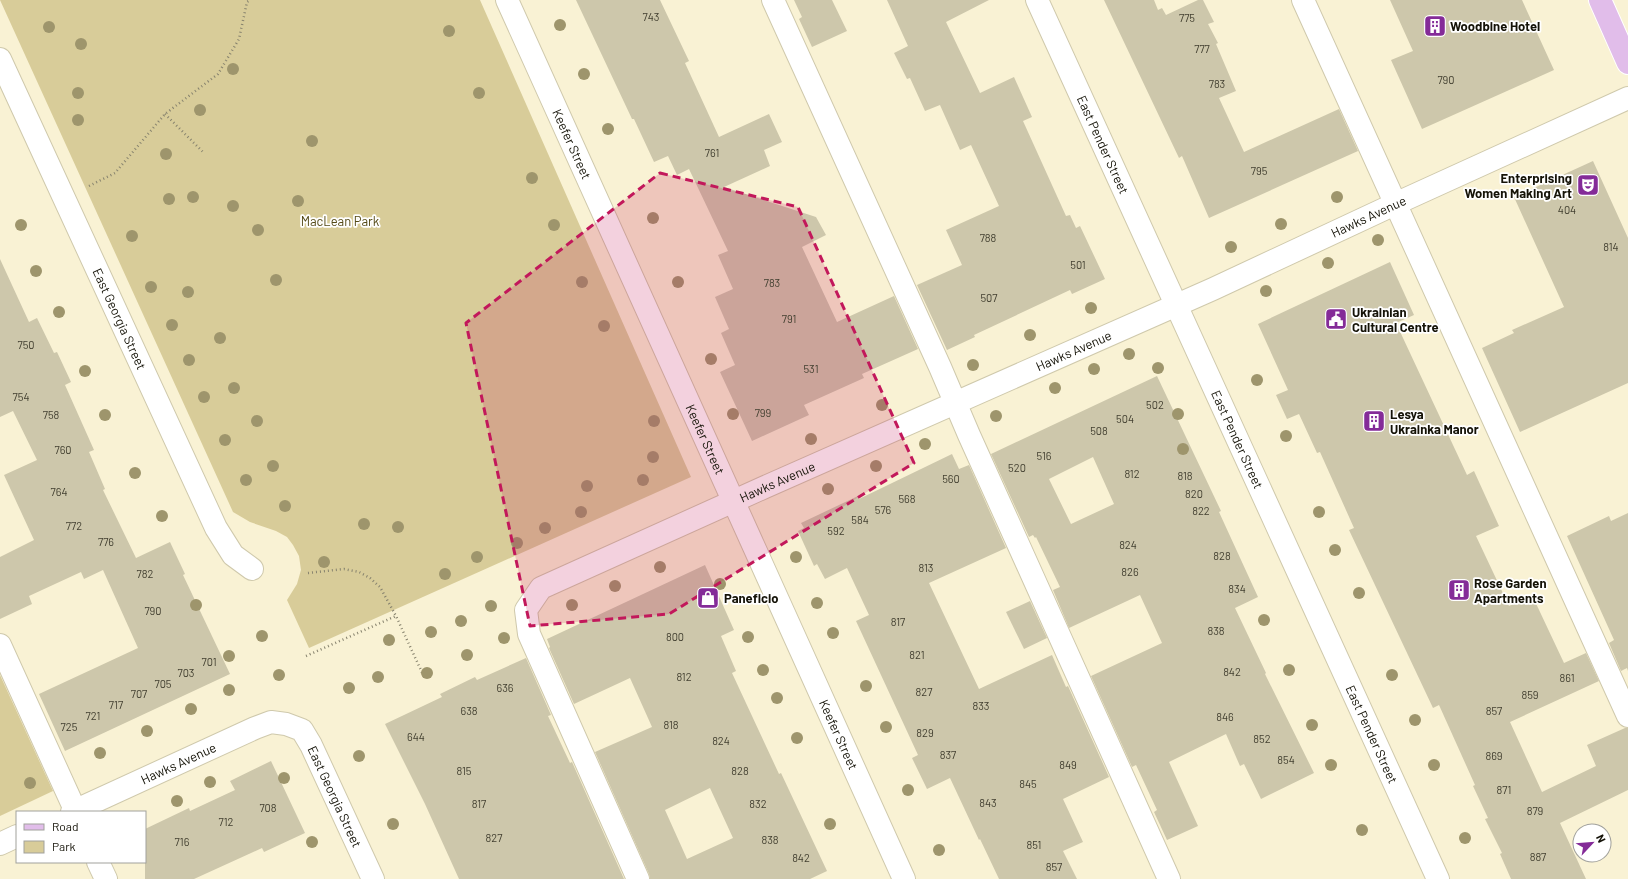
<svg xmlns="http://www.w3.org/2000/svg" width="1628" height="879" font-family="Barlow,sans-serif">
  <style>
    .green { fill: #d8cc99 }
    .building { fill: #cdc7ab; fill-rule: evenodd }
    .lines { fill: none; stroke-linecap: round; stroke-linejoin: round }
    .minor-casing { stroke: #cfc9ac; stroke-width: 24 }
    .major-casing { stroke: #fff; stroke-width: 24 }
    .path { stroke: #87836e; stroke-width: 2.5; stroke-dasharray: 1 3; stroke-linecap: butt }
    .minor { stroke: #fff; stroke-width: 22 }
    .major { stroke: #e1bdea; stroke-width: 22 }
    .tree { fill: #9e956c }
    .marked { fill: #c2185b; fill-opacity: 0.2; stroke: #c2185b; stroke-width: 3; stroke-dasharray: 8 5; stroke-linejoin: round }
    .labels { text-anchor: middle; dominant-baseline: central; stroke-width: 3.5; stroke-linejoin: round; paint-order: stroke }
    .number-label { font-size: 11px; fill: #434031 }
    .poi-label { font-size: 13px; font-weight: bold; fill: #151308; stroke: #fff; text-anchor: start }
    .street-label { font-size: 13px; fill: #151308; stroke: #fff }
    .park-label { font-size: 13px; fill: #544916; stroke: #fff }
  </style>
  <rect width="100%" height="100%" fill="#f9f2d4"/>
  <g class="green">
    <polygon points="0,0 480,0 691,477 309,648 287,600 297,584 301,570 299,556 293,545 287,537 276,531 250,522 233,512"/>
    <polygon points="0,675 53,791 0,816"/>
  </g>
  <g class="building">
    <polygon points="576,0 660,0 689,61 685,63 719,137 769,114 782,142 764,150 770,166 724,187 816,217 826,235 802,247 837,322 894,296 918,349 862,374 864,378 804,405 809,415 752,441 720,372 735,365 721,333 729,329 715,297 733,289 718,255 728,251 689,169 677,175 668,156 654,162 634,119 632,119"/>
    <polygon points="794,0 832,0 847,31 812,47 799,19 802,17"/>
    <polygon points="887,0 989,0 946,22 980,93 1014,77 1032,117 1023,121 1066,216 1070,215 1076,228 1080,226 1105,279 1072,294 1070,290 974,335 975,337 947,350 917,285 962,265 946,230 999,206 971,145 960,150 940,105 925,111 910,78 907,79 894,53 908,46"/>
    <polygon points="1104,0 1154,0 1158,10 1162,8 1166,15 1198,0 1203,0 1214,22 1208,24 1218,43 1216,44 1236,91 1219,98 1244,152 1339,109 1358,151 1209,218 1182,156 1179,158"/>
    <polygon points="1390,0 1522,0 1554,70 1422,129 1391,60 1413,51"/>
    <polygon points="1593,161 1628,238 1628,383 1520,432 1482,348 1514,333 1512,330 1564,307 1514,197"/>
    <polygon points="0,259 29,322 37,318 54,353 57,352 71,382 65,385 94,450 89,452 105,489 103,490 136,558 170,542 185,574 183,575 230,674 65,751 39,694 138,648 103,570 84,579 81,572 29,596 32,604 0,619 0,557 34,540 4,475 37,460 13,411 0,417"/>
    <polygon points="1390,262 1414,315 1396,323 1467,475 1474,471 1499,526 1476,536 1509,606 1532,595 1564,663 1586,653 1599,681 1510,722 1542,792 1596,766 1587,745 1625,728 1628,728 1628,790 1560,823 1586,879 1511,879 1500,854 1502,853 1485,819 1488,818 1473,786 1475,785 1439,705 1433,708 1349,530 1354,528 1320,452 1317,453 1299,414 1287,419 1276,395 1288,390 1258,324"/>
    <path d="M1157,376L1221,511L1219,512L1258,597L1235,608L1266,673L1265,674L1314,773L1261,799L1244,764L1240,766L1226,734L1169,762L1198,826L1167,840L1154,812L1157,810L1136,765L1132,767L1091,676L1162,643L1140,595L1069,628L1053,590L1060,587L1036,537L1035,538L1033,535L1029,537L991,454ZM1093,457L1114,504L1071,524L1049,479Z"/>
    <polygon points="952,454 959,469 969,465 1006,548 929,583 979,689 1052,655 1066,687 1068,686 1109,777 1063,799 1083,842 1063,851 1077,879 999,879 980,839 979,840 950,778 927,789 912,758 918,755 856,621 869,615 847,568 825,579 817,564 814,566 798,531 804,528 801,523 858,496 859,499"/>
    <polygon points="1628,513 1628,671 1627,668 1621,671 1609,643 1614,640 1567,536 1609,516 1611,521"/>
    <path d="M705,565L734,630L721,636L736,671L732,673L779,774L781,773L827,871L810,879H650L649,874L595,752L652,727L630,678L574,704L549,648L550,647L547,639ZM710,788L733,838L687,859L665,810Z"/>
    <polygon points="1030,601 1047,638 1024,649 1006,612"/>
    <polygon points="526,658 551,715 548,716 570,763 572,762 624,879 459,879 425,804 385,724 442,697 440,694 475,677 477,680"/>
    <polygon points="271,761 305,833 264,852 262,848 194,879 145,879 145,829 189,808 190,811 235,790 230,781"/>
  </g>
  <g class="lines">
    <g class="minor-casing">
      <g id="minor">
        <path id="s1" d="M507,0L904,879"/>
        <polyline points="773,0 940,367 969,435 1169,879"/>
        <path id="s2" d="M1037,0L1438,879"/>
        <polyline points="1303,0 1628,716"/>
        <path id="s3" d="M0,59L216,528L233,555L252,569"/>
        <polyline points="0,645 76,812"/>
        <path id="s4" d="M72,812L255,728L271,722L286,724L302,730L311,745L373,879"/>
        <polyline points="0,844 17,836"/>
        <polyline points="98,862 106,879"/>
        <path id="s5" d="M638,879L529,634L526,610L541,588L765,487L1213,289L1395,204L1628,98"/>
      </g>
    </g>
    <g class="major-casing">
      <polyline id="major" points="1600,0 1628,63"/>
    </g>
    <g class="path">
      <polyline points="165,114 203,152"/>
      <polyline points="89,186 115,173 165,114 218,74 239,39 247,2 250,0"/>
      <polyline points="308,573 344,569 359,572 370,578 380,587 396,616 425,679"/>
      <polyline points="306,656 396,616"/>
    </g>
    <use href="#minor" class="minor"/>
    <use href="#major" class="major"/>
  </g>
  <g class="tree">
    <circle cx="560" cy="25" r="6"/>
    <circle cx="49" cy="27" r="6"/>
    <circle cx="449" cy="31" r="6"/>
    <circle cx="81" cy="44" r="6"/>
    <circle cx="233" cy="69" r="6"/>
    <circle cx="584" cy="74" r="6"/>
    <circle cx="78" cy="93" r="6"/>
    <circle cx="479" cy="93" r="6"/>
    <circle cx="200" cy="110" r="6"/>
    <circle cx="78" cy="120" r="6"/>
    <circle cx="608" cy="129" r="6"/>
    <circle cx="312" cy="141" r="6"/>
    <circle cx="166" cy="154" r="6"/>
    <circle cx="532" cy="178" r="6"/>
    <circle cx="193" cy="197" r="6"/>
    <circle cx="1337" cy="197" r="6"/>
    <circle cx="169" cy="199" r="6"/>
    <circle cx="298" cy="201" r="6"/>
    <circle cx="233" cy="206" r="6"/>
    <circle cx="653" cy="218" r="6"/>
    <circle cx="1281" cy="224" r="6"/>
    <circle cx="21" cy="225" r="6"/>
    <circle cx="554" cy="225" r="6"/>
    <circle cx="258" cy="230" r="6"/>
    <circle cx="132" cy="236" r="6"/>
    <circle cx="1378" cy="240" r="6"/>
    <circle cx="1231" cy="247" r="6"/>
    <circle cx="1328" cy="263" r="6"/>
    <circle cx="36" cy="271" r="6"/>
    <circle cx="276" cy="280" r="6"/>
    <circle cx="582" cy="282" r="6"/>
    <circle cx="678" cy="282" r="6"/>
    <circle cx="151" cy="287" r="6"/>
    <circle cx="1266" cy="291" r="6"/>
    <circle cx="188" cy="292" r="6"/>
    <circle cx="1091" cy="308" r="6"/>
    <circle cx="59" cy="312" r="6"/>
    <circle cx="172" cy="325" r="6"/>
    <circle cx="604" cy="326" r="6"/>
    <circle cx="1030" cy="335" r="6"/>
    <circle cx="220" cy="338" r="6"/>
    <circle cx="1129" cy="354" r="6"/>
    <circle cx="711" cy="359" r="6"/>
    <circle cx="189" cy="360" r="6"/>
    <circle cx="973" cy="365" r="6"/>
    <circle cx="1158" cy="368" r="6"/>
    <circle cx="1094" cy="369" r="6"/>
    <circle cx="85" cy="371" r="6"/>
    <circle cx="1257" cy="380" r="6"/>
    <circle cx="234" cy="388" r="6"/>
    <circle cx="1055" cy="388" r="6"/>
    <circle cx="204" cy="397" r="6"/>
    <circle cx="882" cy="405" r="6"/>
    <circle cx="733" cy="414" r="6"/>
    <circle cx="1178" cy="414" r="6"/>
    <circle cx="105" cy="415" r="6"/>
    <circle cx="996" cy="416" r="6"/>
    <circle cx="257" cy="421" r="6"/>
    <circle cx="654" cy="421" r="6"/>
    <circle cx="1286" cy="436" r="6"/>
    <circle cx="811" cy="439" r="6"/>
    <circle cx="225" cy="440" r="6"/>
    <circle cx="925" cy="444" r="6"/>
    <circle cx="1183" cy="449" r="6"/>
    <circle cx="653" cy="457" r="6"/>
    <circle cx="273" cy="466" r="6"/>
    <circle cx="876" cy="466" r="6"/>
    <circle cx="135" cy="473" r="6"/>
    <circle cx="246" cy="480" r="6"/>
    <circle cx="643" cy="480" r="6"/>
    <circle cx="587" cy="486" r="6"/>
    <circle cx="828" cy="489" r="6"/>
    <circle cx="285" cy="506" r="6"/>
    <circle cx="581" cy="512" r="6"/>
    <circle cx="1319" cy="512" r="6"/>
    <circle cx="162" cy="516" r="6"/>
    <circle cx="364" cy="524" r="6"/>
    <circle cx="398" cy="527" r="6"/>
    <circle cx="545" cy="528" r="6"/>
    <circle cx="517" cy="543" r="6"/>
    <circle cx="1335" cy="550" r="6"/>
    <circle cx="477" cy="557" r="6"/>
    <circle cx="796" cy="557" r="6"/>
    <circle cx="324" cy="562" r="6"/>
    <circle cx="660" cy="567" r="6"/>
    <circle cx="445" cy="574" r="6"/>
    <circle cx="720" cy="584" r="6"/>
    <circle cx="615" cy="586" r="6"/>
    <circle cx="1359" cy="593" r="6"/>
    <circle cx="817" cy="603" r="6"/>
    <circle cx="196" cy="605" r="6"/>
    <circle cx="572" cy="605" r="6"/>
    <circle cx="491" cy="606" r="6"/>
    <circle cx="1264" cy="620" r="6"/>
    <circle cx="461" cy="621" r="6"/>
    <circle cx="431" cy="632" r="6"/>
    <circle cx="833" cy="633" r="6"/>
    <circle cx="262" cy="636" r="6"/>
    <circle cx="748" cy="637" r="6"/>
    <circle cx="504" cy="638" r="6"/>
    <circle cx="389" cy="640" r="6"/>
    <circle cx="467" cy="655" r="6"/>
    <circle cx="229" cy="656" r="6"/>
    <circle cx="763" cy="670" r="6"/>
    <circle cx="1289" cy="670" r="6"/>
    <circle cx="427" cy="673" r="6"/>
    <circle cx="279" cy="675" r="6"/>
    <circle cx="1392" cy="675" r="6"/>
    <circle cx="378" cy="677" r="6"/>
    <circle cx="866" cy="686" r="6"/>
    <circle cx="349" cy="688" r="6"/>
    <circle cx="229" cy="690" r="6"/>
    <circle cx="777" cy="698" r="6"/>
    <circle cx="191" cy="709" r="6"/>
    <circle cx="1415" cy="720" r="6"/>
    <circle cx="1312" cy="725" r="6"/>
    <circle cx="886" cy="727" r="6"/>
    <circle cx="147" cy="731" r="6"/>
    <circle cx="797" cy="738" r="6"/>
    <circle cx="100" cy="753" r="6"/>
    <circle cx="359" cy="756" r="6"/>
    <circle cx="1331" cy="765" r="6"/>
    <circle cx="1434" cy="765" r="6"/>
    <circle cx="284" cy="778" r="6"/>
    <circle cx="210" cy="782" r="6"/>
    <circle cx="30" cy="783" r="6"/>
    <circle cx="908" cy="790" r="6"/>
    <circle cx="177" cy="801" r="6"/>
    <circle cx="393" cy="824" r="6"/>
    <circle cx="830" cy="824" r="6"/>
    <circle cx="1362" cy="830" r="6"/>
    <circle cx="1465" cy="838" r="6"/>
    <circle cx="312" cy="842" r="6"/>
    <circle cx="939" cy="850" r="6"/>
  </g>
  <path class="marked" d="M660,173L798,207L914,463L669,614L530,626L466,323Z"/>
  <defs>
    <g id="building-square" transform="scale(1.15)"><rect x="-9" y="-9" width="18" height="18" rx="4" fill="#842b98" stroke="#fff"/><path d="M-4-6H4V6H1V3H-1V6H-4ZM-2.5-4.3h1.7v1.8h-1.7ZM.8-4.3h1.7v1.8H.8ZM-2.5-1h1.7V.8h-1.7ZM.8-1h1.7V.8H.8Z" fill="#fff"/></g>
    <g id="theatre-square" transform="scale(1.15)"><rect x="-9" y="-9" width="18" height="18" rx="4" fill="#842b98" stroke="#fff"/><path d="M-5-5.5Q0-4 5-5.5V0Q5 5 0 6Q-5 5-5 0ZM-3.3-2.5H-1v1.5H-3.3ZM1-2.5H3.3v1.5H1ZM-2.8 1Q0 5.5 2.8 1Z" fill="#fff"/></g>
    <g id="civic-square" transform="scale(1.15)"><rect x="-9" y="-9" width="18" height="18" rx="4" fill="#842b98" stroke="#fff"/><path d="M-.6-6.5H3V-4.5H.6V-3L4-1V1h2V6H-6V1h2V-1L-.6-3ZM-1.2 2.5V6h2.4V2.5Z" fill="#fff"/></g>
    <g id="shop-square" transform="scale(1.15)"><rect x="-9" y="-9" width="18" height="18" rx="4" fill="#842b98" stroke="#fff"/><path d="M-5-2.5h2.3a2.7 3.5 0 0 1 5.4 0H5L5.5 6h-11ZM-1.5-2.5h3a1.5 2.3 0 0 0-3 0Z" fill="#fff"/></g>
  </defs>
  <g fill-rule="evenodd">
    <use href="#building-square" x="1435" y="26"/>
    <use href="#theatre-square" x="1588" y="185"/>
    <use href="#civic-square" x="1336" y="319"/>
    <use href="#building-square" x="1374" y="421"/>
    <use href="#building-square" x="1459" y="590"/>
    <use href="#shop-square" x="708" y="598"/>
  </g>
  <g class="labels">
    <g class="number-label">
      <text x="651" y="16">743</text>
      <text x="1187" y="17">775</text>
      <text x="1202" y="48">777</text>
      <text x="1446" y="79">790</text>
      <text x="1217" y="83">783</text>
      <text x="712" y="152">761</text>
      <text x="1259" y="170">795</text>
      <text x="1567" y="209">404</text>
      <text x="988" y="237">788</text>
      <text x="1611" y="246">814</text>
      <text x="1078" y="264">501</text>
      <text x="772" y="282">783</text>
      <text x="989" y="297">507</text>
      <text x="789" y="318">791</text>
      <text x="26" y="344">750</text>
      <text x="811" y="368">531</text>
      <text x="21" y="396">754</text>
      <text x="1155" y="404">502</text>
      <text x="763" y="412">799</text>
      <text x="51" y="414">758</text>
      <text x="1125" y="418">504</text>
      <text x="1099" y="430">508</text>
      <text x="63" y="449">760</text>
      <text x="1044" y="455">516</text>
      <text x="1017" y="467">520</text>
      <text x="1132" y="473">812</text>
      <text x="1185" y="475">818</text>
      <text x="951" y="478">560</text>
      <text x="59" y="491">764</text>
      <text x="1194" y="493">820</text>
      <text x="907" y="498">568</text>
      <text x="883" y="509">576</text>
      <text x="1201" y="510">822</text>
      <text x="860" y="519">584</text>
      <text x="74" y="525">772</text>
      <text x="836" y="530">592</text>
      <text x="106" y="541">776</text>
      <text x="1128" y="544">824</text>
      <text x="1222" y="555">828</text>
      <text x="926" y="567">813</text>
      <text x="1130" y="571">826</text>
      <text x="145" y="573">782</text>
      <text x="1237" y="588">834</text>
      <text x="153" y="610">790</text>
      <text x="898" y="621">817</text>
      <text x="1216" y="630">838</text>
      <text x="675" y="636">800</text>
      <text x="917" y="654">821</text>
      <text x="209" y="661">701</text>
      <text x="1232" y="671">842</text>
      <text x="186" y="672">703</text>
      <text x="684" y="676">812</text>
      <text x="1567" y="677">861</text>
      <text x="163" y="683">705</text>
      <text x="505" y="687">636</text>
      <text x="924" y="691">827</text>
      <text x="139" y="693">707</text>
      <text x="1530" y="694">859</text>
      <text x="116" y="704">717</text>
      <text x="981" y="705">833</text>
      <text x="469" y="710">638</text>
      <text x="1494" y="710">857</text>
      <text x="93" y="715">721</text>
      <text x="1225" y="716">846</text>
      <text x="671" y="724">818</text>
      <text x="69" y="726">725</text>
      <text x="925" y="732">829</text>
      <text x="416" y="736">644</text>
      <text x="1262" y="738">852</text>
      <text x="721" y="740">824</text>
      <text x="948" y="754">837</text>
      <text x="1494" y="755">869</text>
      <text x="1286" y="759">854</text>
      <text x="1068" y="764">849</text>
      <text x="464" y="770">815</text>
      <text x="740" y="770">828</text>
      <text x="1028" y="783">845</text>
      <text x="1504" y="789">871</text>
      <text x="988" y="802">843</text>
      <text x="479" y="803">817</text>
      <text x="758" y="803">832</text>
      <text x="268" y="807">708</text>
      <text x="1535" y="810">879</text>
      <text x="226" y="821">712</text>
      <text x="494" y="837">827</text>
      <text x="770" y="839">838</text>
      <text x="182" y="841">716</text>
      <text x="1034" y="844">851</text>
      <text x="1538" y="856">887</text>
      <text x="801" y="857">842</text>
      <text x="1054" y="866">857</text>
    </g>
    <g class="poi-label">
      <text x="1450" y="26">Woodbine Hotel</text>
      <text x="1572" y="178" text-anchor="end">Enterprising<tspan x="1572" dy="15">Women Making Art</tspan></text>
      <text x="1352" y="312">Ukrainian<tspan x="1352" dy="15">Cultural Centre</tspan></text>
      <text x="1390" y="414">Lesya<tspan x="1390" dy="15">Ukrainka Manor</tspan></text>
      <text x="1474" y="583">Rose Garden<tspan x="1474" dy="15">Apartments</tspan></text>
      <text x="724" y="598">Paneficio</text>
    </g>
    <g class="street-label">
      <text stroke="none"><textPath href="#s1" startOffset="158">Keefer Street</textPath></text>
      <text stroke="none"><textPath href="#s2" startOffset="159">East Pender Street</textPath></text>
      <text stroke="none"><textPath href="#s5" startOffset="1226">Hawks Avenue</textPath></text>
      <text stroke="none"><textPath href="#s3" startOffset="286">East Georgia Street</textPath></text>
      <text stroke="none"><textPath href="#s5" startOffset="902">Hawks Avenue</textPath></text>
      <text stroke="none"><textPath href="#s2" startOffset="483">East Pender Street</textPath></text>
      <text stroke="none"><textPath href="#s1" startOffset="482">Keefer Street</textPath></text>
      <text stroke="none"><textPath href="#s5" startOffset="578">Hawks Avenue</textPath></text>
      <text stroke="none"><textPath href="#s2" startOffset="807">East Pender Street</textPath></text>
      <text stroke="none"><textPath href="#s1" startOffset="806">Keefer Street</textPath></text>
      <text stroke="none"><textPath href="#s4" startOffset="117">Hawks Avenue</textPath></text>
      <text stroke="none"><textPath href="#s4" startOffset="325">East Georgia Street</textPath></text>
    </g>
    <g class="park-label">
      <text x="340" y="221">MacLean Park</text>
    </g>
  </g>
  <rect x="16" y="811" width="130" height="52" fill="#ffffff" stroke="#a1a19c"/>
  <rect x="24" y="824" width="20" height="6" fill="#e1bdea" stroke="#a1a19c"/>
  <text x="52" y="831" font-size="12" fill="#151308">Road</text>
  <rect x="24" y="841" width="20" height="12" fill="#d8cc99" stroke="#a1a19c"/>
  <text x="52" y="851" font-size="12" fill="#151308">Park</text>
  <g transform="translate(1592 843) rotate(64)"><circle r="19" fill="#ffffff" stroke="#a1a19c"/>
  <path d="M0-3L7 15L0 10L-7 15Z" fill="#842b98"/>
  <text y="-6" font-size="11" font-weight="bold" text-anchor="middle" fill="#151308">N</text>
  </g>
</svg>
